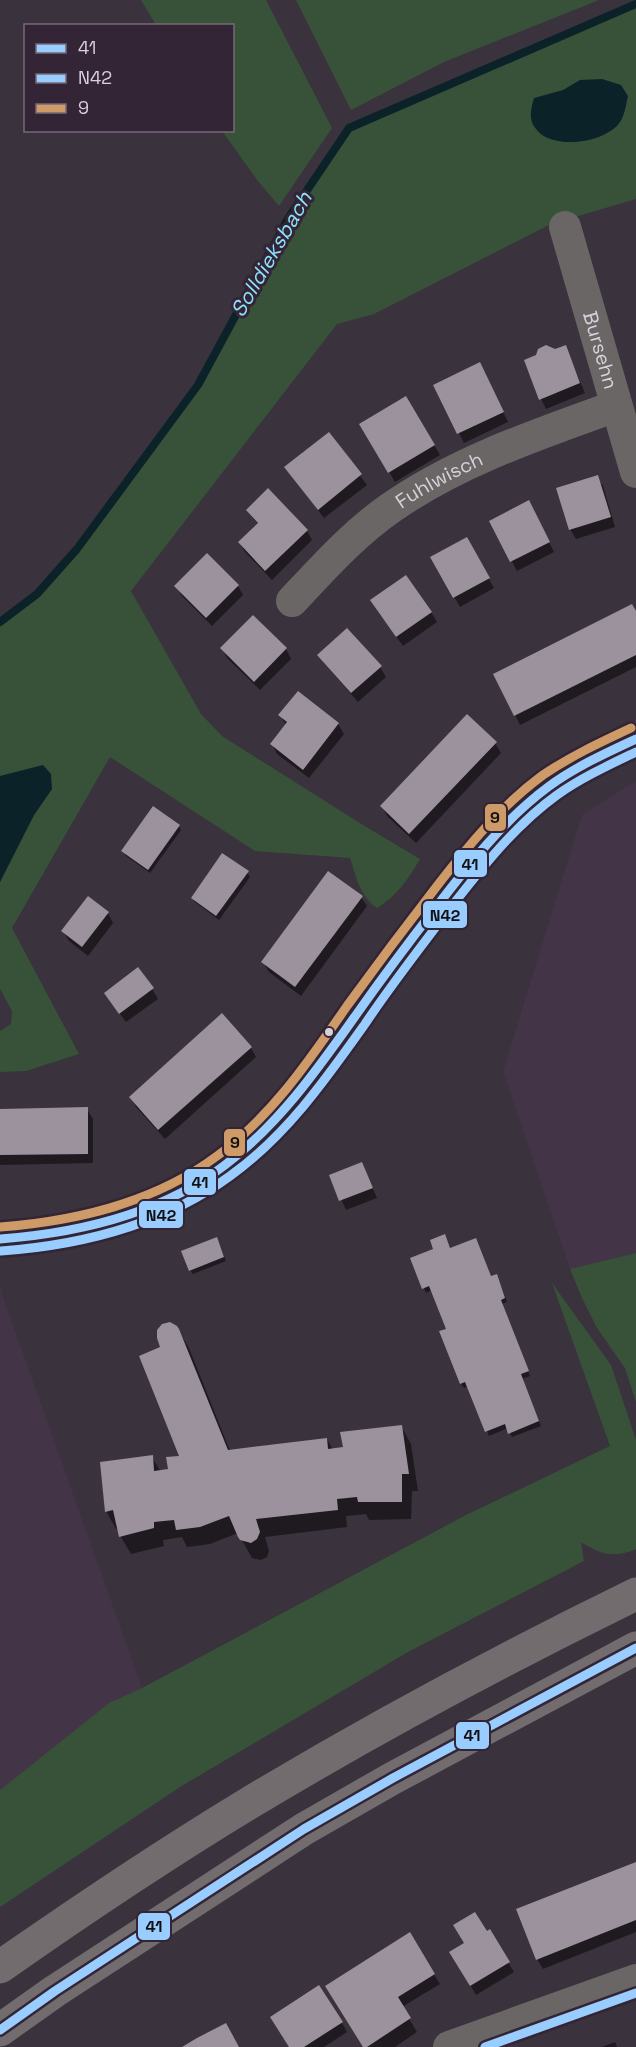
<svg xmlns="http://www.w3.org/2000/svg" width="636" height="2047" font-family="'Space Grotesk',sans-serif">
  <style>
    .built { fill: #443447 }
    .green { fill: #38523a }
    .water { fill: #0c2229 }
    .shadow { fill: #0007 }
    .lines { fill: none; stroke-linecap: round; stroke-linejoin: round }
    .stream { stroke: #0c2229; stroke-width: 8 }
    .building { fill: #9c929e }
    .minor { stroke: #6a6666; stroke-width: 32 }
    .tertiary { stroke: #6a6666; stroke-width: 33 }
    .trunk { stroke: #726c6e; stroke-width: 33 }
    .bus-1-casing { stroke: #332535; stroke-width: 14 }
    .bus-2-casing { stroke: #332535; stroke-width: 14 }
    .bus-3-casing { stroke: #332535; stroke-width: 14 }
    .bus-1 { stroke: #9cf; stroke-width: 9 }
    .bus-2 { stroke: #9cf; stroke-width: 9 }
    .bus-3 { stroke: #ce9b68; stroke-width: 9 }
    .bus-dot { fill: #d8d0da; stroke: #332535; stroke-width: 2 }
    .labels { text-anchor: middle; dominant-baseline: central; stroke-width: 6; stroke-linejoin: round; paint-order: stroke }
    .street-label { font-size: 20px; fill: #d8d0da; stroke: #332535 }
    .water-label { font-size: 21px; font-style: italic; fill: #8ce2fc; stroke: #332535 }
    .line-badge { stroke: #332535; stroke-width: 2 }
    .pale-badge-label { font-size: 16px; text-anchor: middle; font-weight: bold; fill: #111 }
  </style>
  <rect width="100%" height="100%" fill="#3a323c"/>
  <g class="built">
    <polygon points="636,781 636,1253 570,1269 503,1071 582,815"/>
    <polygon points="0,1283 4,1300 142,1688 109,1703 0,1790"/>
  </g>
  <g class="green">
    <polygon points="141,0 266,0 332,128 279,206 258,181 222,131 232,130 232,26 156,25"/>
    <polygon points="296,0 599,0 444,62 351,110"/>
    <path d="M636,4V199L551,224L374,314L337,324L131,591L201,714L222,736L363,825L420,859C409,878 397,896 377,908C360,897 356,876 350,858L255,851L110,757L12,928L79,1054L26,1071L0,1072V1031L11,1024L12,1011L0,989V882L34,815L52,789L18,772L0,776V622L37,594L77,549L198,385L289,217L349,128Z"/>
    <polygon points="636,1253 636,1402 625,1368 597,1328 582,1298 570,1269"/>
    <path d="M552,1283L611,1365L636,1440V1549C613,1559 600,1554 581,1542L584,1561L408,1652L180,1787L0,1907V1790L109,1703L142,1688L466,1515L610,1446Z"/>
  </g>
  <g class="water">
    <path d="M602,79L621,85L628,96C626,104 625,115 620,122C606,143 552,151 536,129C528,120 531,108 534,98L563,90L580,80Z"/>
    <polygon points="43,765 51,774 52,789 34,815 0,882 0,776"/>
  </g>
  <g class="shadow">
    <polygon points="565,347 585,393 546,409 541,399"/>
    <polygon points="485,373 508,422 464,443 435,385"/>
    <polygon points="406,398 440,455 395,482 361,425"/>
    <polygon points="328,434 367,485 324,518 286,468"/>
    <polygon points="597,477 603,486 615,527 576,539 570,529"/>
    <polygon points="248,510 307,531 312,540 272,580 245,552 240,543 258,525"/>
    <polygon points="534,512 554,552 517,571 491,521"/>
    <polygon points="466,539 494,588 460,607 432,558"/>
    <polygon points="176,586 238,586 243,595 212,626 182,596"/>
    <polygon points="377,610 431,612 437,622 403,646"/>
    <polygon points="636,613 636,667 520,725 495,675"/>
    <polygon points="222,648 286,649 291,659 260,690 227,658"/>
    <polygon points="319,655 380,667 386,677 358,702 325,664"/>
    <polygon points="298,693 338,724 344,734 309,778 277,754 272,744 286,725 280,715"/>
    <polygon points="495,743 501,753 416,843 387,816 382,806"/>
    <polygon points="179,826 181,830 150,873 126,856 123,851"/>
    <polygon points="247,872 250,877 219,920 195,902 192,898"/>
    <polygon points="361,897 367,906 301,996 269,972 263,962"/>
    <polygon points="108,913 113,923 88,956 69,941 63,931"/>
    <polygon points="152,989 158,999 126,1022 111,1002"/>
    <polygon points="251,1048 256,1057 165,1139 136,1107 131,1097"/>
    <polygon points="87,1109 93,1119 93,1163 0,1165 0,1110"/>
    <polygon points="362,1164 377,1198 346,1210 331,1176"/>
    <polygon points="447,1240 450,1249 491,1278 499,1281 507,1302 502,1304 530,1376 522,1379 541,1426 512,1437 508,1428 489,1436 469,1386 464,1388 461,1384 441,1332 447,1330 432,1290 426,1293 412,1259 435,1250"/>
    <polygon points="219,1243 226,1261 193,1274 190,1270"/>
    <polygon points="176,1327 189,1348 230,1451 327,1439 333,1450 344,1449 401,1426 411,1444 418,1491 412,1491 411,1519 369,1520 366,1514 346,1516 347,1527 265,1537 269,1551 267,1557 261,1560 252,1558 238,1533 210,1544 187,1547 182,1537 163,1540 164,1546 131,1554 121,1537 119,1528 116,1529 106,1511 152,1457 161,1472 169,1471 181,1457 162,1348"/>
    <polygon points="636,1863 636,1932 543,1969 537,1959"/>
    <polygon points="489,1931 514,1972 476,1995 451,1953"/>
    <polygon points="409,1934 440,1984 402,2007 417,2032 395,2047 364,2047"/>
    <polygon points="342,2023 347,2032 324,2047 290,2047"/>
    <polygon points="615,2042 617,2047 602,2047"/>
  </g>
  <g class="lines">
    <polyline class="stream" points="0,622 37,594 77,549 198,385 289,217 349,128 636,4"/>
  </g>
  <g class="building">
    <polygon points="546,345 555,349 566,345 580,383 539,400 524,360 536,355 538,349"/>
    <polygon points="480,362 504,412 457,434 433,385"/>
    <polygon points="406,396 435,445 388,473 359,424"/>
    <polygon points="329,432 362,474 318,510 284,467"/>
    <polygon points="598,475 611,517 569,530 556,488"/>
    <polygon points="268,488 308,530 265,571 238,542 258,523 246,510"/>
    <polygon points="529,500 550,542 510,562 489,521"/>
    <polygon points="467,537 490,578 453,598 430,557"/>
    <polygon points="207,553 239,585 206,618 174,586"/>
    <polygon points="406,575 432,612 396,637 370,600"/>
    <polygon points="632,604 636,611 636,655 514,716 493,674"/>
    <polygon points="253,615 287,648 254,682 220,648"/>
    <polygon points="347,628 382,666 351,693 317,655"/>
    <polygon points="298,691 339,723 303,770 270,744 287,722 278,715"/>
    <polygon points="467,714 497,742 409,834 380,806"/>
    <polygon points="153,806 180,825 148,870 121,851"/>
    <polygon points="222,853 249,871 216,916 191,898"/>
    <polygon points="328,871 363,896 295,987 261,962"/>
    <polygon points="88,896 109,912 82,947 61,931"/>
    <polygon points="138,967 154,988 119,1014 104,993"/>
    <polygon points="222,1013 252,1047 158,1130 129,1097"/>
    <polygon points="88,1107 88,1154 0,1155 0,1109"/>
    <polygon points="362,1162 373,1188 339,1201 329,1175"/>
    <polygon points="445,1234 450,1248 476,1238 491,1276 497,1274 505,1298 501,1300 529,1371 521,1374 539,1421 508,1434 505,1424 485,1432 465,1382 460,1384 439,1331 446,1329 429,1286 422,1289 410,1258 433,1249 430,1240"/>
    <polygon points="217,1237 224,1257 189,1271 181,1251"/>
    <polygon points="170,1322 177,1326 179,1329 228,1450 327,1438 328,1449 343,1447 340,1432 402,1425 409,1474 402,1474 402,1502 358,1502 357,1497 337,1499 338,1510 256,1519 260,1532 257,1539 251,1543 240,1540 238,1537 229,1516 200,1527 176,1530 174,1520 154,1522 154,1528 119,1537 113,1510 105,1512 100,1462 153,1455 154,1471 168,1469 166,1457 179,1456 139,1356 160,1347 157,1338 157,1330 162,1324"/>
    <polygon points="636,1862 636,1920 536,1960 516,1909"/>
    <polygon points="475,1912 487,1931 490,1929 510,1962 470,1986 449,1952 464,1943 453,1925"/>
    <polygon points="410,1932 435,1974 398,1997 411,2018 367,2047 363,2047 325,1986"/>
    <polygon points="319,1985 343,2022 304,2047 289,2047 270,2017"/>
    <polygon points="226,2023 239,2047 182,2047 197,2038"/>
  </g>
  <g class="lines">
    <g class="minor">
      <path id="s1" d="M565,227L636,472"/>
      <path id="s2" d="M292,601C323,568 354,533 392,507C460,460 539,434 616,406"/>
      <polyline points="449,2047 636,1980"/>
    </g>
    <path class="tertiary" d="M0,1239C89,1236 184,1205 250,1145C292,1108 324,1061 356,1015C388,970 420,927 454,884C476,857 498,830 524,807C556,776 596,757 636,739"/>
    <g class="trunk">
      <path d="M0,1967C80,1911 162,1856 246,1805C372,1729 503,1659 636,1594"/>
      <polyline points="0,2030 55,1991 304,1829 393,1778 636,1648"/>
    </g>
    <g class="bus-1-casing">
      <g id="bus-1">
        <path d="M0,1239C79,1233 161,1214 225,1165C279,1124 317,1070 356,1015C382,978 409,942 437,906C470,863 505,819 548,787C575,767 606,753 636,739"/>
        <polyline points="0,2030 55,1991 304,1829 393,1778 636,1648"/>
      </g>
    </g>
    <g class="bus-2-casing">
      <g id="bus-2">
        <path d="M1,1251C83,1245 163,1225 230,1176C286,1136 326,1079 365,1024C391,985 420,948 448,911C480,870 514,826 557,795C581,778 609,765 636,752"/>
        <polyline points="485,2047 636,1993"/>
      </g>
    </g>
    <g class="bus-3-casing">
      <path id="bus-3" d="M0,1227C77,1221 154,1203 217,1156C271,1117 309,1061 347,1006C376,966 406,926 437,886C468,846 502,805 543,775C571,756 601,742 631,728"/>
    </g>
    <use href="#bus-1" class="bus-1"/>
    <use href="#bus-2" class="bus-2"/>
    <use href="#bus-3" class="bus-3"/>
  </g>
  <circle class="bus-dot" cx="329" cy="1032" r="5"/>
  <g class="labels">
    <g class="street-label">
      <text stroke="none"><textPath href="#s1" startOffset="128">Bursehn</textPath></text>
      <text stroke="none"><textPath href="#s2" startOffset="192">Fuhlwisch</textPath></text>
    </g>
    <g class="water-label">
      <text transform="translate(271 254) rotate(-60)">Solldieksbach</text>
    </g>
  </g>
  <g class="line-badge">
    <rect x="484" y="803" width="23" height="29" rx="6" fill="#ce9b68"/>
    <rect x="453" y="849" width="35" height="29" rx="6" fill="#9cf"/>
    <rect x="422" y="900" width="46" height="29" rx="6" fill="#9cf"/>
    <rect x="223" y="1128" width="23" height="29" rx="6" fill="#ce9b68"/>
    <rect x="183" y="1168" width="34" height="28" rx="6" fill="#9cf"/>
    <rect x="138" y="1200" width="46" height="29" rx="6" fill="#9cf"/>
    <rect x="455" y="1721" width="35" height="29" rx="6" fill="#9cf"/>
    <rect x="137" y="1912" width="34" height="29" rx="6" fill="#9cf"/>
  </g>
  <g class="pale-badge-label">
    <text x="495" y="823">9</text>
    <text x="470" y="870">41</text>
    <text x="445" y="921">N42</text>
    <text x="235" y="1148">9</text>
    <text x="200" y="1188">41</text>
    <text x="161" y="1221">N42</text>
    <text x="472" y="1741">41</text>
    <text x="154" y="1932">41</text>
  </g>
  <rect x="24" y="24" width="210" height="108" fill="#332535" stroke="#756977" stroke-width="1.5"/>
  <rect x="36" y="44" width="30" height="9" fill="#99ccff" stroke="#756977" stroke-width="1.5"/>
  <text x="78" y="54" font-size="18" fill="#d8d0da">41</text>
  <rect x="36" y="74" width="30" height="9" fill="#99ccff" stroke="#756977" stroke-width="1.5"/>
  <text x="78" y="84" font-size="18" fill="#d8d0da">N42</text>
  <rect x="36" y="104" width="30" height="9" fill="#ce9b68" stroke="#756977" stroke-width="1.5"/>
  <text x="78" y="114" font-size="18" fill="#d8d0da">9</text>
</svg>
